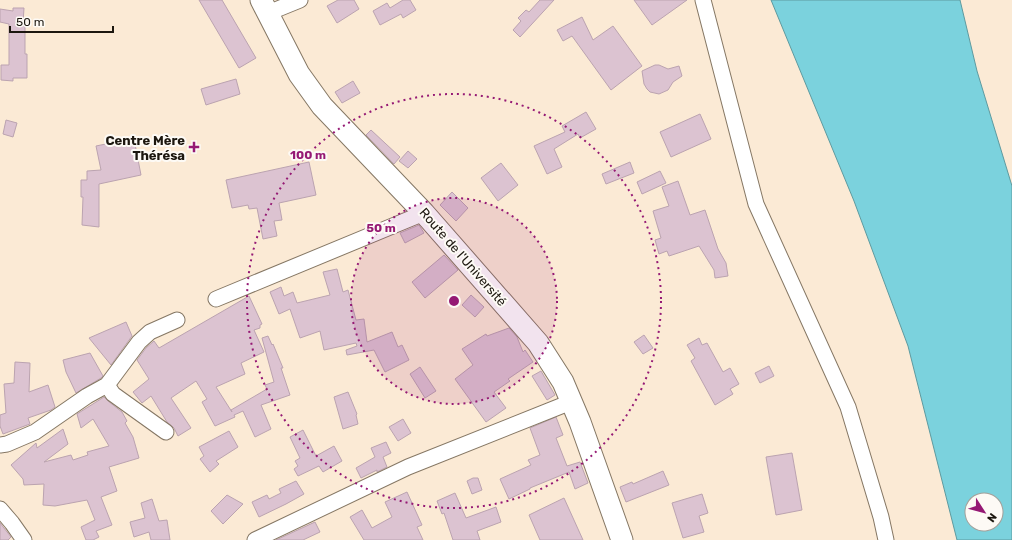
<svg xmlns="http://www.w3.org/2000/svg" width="1012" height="540" font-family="Rubik,sans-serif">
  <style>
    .water { fill: #7bd2dd; stroke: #5e9a9f; fill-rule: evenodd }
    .building { fill: #dcc3d1; stroke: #bba3b0 }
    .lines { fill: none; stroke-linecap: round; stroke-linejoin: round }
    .street-casing { stroke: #857764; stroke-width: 17 }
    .secondary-casing { stroke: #857764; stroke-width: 23 }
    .street { stroke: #fff; stroke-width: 15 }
    .secondary { stroke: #fff; stroke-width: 21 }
    .ring { fill: none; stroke: #951974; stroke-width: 2; stroke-dasharray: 2 4 }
    .poi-dot { fill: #951974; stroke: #fdfaf5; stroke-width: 1.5 }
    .labels { text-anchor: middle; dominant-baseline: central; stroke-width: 4; stroke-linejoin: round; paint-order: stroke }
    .poi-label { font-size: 13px; font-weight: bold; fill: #1c170f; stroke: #fdfaf5; text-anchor: end }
    .street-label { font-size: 13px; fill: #1c170f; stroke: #fdfaf5 }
    .centre { fill: #951974; stroke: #fdfaf5; stroke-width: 2 }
    .ring-label { font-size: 12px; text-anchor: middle; font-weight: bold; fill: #951974; stroke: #fdfaf5; stroke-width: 4; stroke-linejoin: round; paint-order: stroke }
  </style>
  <rect width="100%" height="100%" fill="#fbead5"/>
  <path class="water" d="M771,0H960L977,71L1012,186V540H957L908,346L854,201ZM972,500H996V524H972Z"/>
  <g class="building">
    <polygon points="199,0 222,0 256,58 239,68"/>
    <polygon points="338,0 354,0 359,9 337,23 327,6"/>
    <polygon points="403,0 410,0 416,10 403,18 401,14 380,25 373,11 387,3 390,8"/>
    <polygon points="540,0 554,0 520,37 513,30 521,21 518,18 526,10 529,12"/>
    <polygon points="634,0 687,0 652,25"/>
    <polygon points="13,8 24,8 23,23 25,23 25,54 27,54 27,78 13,78 13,81 1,80 1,65 9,65 9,24 0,22 0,9 13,11"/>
    <polygon points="582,17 593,40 613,26 642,66 611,90 572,36 563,41 557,30"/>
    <polygon points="655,65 659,65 668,69 679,66 682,76 673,82 668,90 659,94 650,92 647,89 644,84 642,71"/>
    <polygon points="236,79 240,94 206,105 201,89"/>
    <polygon points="353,81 360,93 342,103 335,92"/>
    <polygon points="586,112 596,129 580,138 578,134 554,149 562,167 547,174 534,146 565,132 562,126"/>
    <polygon points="700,114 711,139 671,157 660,132"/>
    <polygon points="6,120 17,123 13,137 3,134"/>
    <polygon points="371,130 400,157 394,164 366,135"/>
    <polygon points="125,140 126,146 135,144 141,175 99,184 99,227 82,225 83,197 81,197 81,180 87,180 87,171 101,170 96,146"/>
    <polygon points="408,151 417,159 408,168 399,161"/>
    <polygon points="309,162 316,195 279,203 282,220 274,221 277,236 263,239 257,208 249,209 248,205 232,208 226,180"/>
    <polygon points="630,162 634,173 606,184 602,174"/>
    <polygon points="501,163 518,185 498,201 481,178"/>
    <polygon points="660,171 666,183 642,194 637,182"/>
    <polygon points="678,181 690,215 705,210 718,249 726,263 728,276 715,278 714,270 699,246 669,256 667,251 659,254 655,240 661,238 653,211 669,206 662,187"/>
    <polygon points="452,192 468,208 456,221 440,205"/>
    <polygon points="419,225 424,233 405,243 400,233"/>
    <polygon points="444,255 458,270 425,298 412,282"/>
    <polygon points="337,269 343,292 348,290 356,320 364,319 367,342 392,332 398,347 402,345 409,360 385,372 374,350 347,355 346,350 357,346 356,343 324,350 320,331 300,338 290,309 279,314 270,292 281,287 284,296 293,292 297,303 330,295 323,272"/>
    <polygon points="471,295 484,307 475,317 462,305"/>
    <polygon points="249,296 262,324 260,325 260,328 254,330 264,352 241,363 245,374 216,387 232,412 231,410 267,389 265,385 274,382 262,338 268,336 272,345 273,344 283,368 281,368 290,395 261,405 271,429 255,437 243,411 234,415 235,417 215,426 202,402 207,399 196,381 171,398 191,428 178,436 174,428 167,422 151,396 142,403 133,392 149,379 137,360 146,348 154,341 159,348"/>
    <polygon points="126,322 132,336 111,365 89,338"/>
    <polygon points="509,328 517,337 523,352 525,350 533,362 508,379 510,381 494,392 506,408 486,422 455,379 473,365 462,349 486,334 487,336"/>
    <polygon points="644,335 653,348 643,354 634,342"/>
    <polygon points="699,338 702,345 707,343 723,372 730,368 739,384 730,389 733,394 715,405 691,361 695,358 687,345"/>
    <polygon points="90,353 103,376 101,378 76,393 66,372 63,360"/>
    <polygon points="15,362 30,363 29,392 48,385 55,407 51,410 28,418 30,424 3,434 0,426 0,415 6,413 4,384 14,383"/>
    <polygon points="769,366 774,376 760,383 755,373"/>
    <polygon points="420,367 436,391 425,398 410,374"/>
    <polygon points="541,371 555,395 547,400 532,376"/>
    <polygon points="348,392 357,414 356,415 358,424 343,429 334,397"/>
    <polygon points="104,397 108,401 122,412 127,421 125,423 133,437 139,458 109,467 117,491 101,497 112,525 96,531 99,537 93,540 86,540 81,527 95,520 87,500 55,506 43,505 44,484 24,485 23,479 11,465 36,443 37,448 63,429 68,444 44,462 71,455 73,460 88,455 87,452 109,446 93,419 81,428 77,414"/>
    <polygon points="556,417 563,435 556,438 567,466 580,462 588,483 575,489 569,472 530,488 530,489 509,499 500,479 531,465 528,460 540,455 530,428"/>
    <polygon points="403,419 411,433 398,441 389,427"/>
    <polygon points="303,430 316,456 334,446 342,461 323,472 319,466 298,476 294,469 298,466 295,461 300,458 290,437"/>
    <polygon points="229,431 238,447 216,461 219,464 210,472 200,459 204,456 199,447"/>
    <polygon points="386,442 391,453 383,457 387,467 377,472 377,470 361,478 356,468 375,457 371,448"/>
    <polygon points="792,453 802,510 776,515 766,457"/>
    <polygon points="663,471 669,485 626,502 620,487 632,482 633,484"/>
    <polygon points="473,478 478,478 482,490 472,494 467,481"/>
    <polygon points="296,481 304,494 286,504 259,517 252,502 267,495 269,499 281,493 279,489"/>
    <polygon points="407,492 422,525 417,527 423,540 364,540 350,517 362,510 372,528 392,517 385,502"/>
    <polygon points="455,493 466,518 496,507 501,522 477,531 480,540 453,540 444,513 442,514 437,501"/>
    <polygon points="702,494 708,513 699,516 704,532 683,538 672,503"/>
    <polygon points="227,495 243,504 223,524 211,511"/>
    <polygon points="564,498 583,540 540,540 529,515"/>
    <polygon points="152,499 159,521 167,520 170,540 151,540 149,532 134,537 130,522 145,518 141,503"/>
    <polygon points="315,522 320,532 303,540 276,540"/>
    <polygon points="0,523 11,537 8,540 0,540"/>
  </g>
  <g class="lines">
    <g class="street-casing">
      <g id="street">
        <polyline points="703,0 756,204 848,407 881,517 886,540"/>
        <polyline points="268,13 300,0"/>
        <polyline points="216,299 424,213"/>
        <polyline points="107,385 113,394 166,432"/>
        <polyline points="0,445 7,444 35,432 87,396 107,385 139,342 150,332 177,320"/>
        <polyline points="0,509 12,523 24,540"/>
        <polyline points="255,540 408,467 571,402"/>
      </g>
    </g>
    <g class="secondary-casing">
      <polyline id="secondary" points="261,0 299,74 322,106 424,213 538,343 563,382 580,422 622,540"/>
    </g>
    <use href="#street" class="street"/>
    <use href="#secondary" class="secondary"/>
  </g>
  <circle cx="454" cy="301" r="103" fill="#951974" fill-opacity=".12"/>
  <g class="ring">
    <circle cx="454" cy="301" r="103"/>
    <circle cx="454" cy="301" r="207"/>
  </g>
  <path class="poi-dot" d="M192 141h4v4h4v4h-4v4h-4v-4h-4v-4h4z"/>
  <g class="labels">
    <g class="poi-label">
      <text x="185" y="140">Centre Mère<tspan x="185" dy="15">Thérésa</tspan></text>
    </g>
    <g class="street-label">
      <text transform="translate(463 257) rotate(49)">Route de l'Université</text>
    </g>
  </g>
  <circle cx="454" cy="301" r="6" class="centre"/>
  <g class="ring-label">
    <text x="308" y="159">100 m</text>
    <text x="381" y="232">50 m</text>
  </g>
  <g transform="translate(984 512) rotate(126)"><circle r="19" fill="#fdfaf5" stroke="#a39f99"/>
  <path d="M0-3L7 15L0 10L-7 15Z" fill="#951974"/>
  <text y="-6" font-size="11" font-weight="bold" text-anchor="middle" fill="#1c170f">N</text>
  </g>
  <path d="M10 26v6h103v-6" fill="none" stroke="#1c170f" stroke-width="2"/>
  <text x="16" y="26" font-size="12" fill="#1c170f" stroke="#fdfaf5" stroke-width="3" paint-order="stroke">50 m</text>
</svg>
